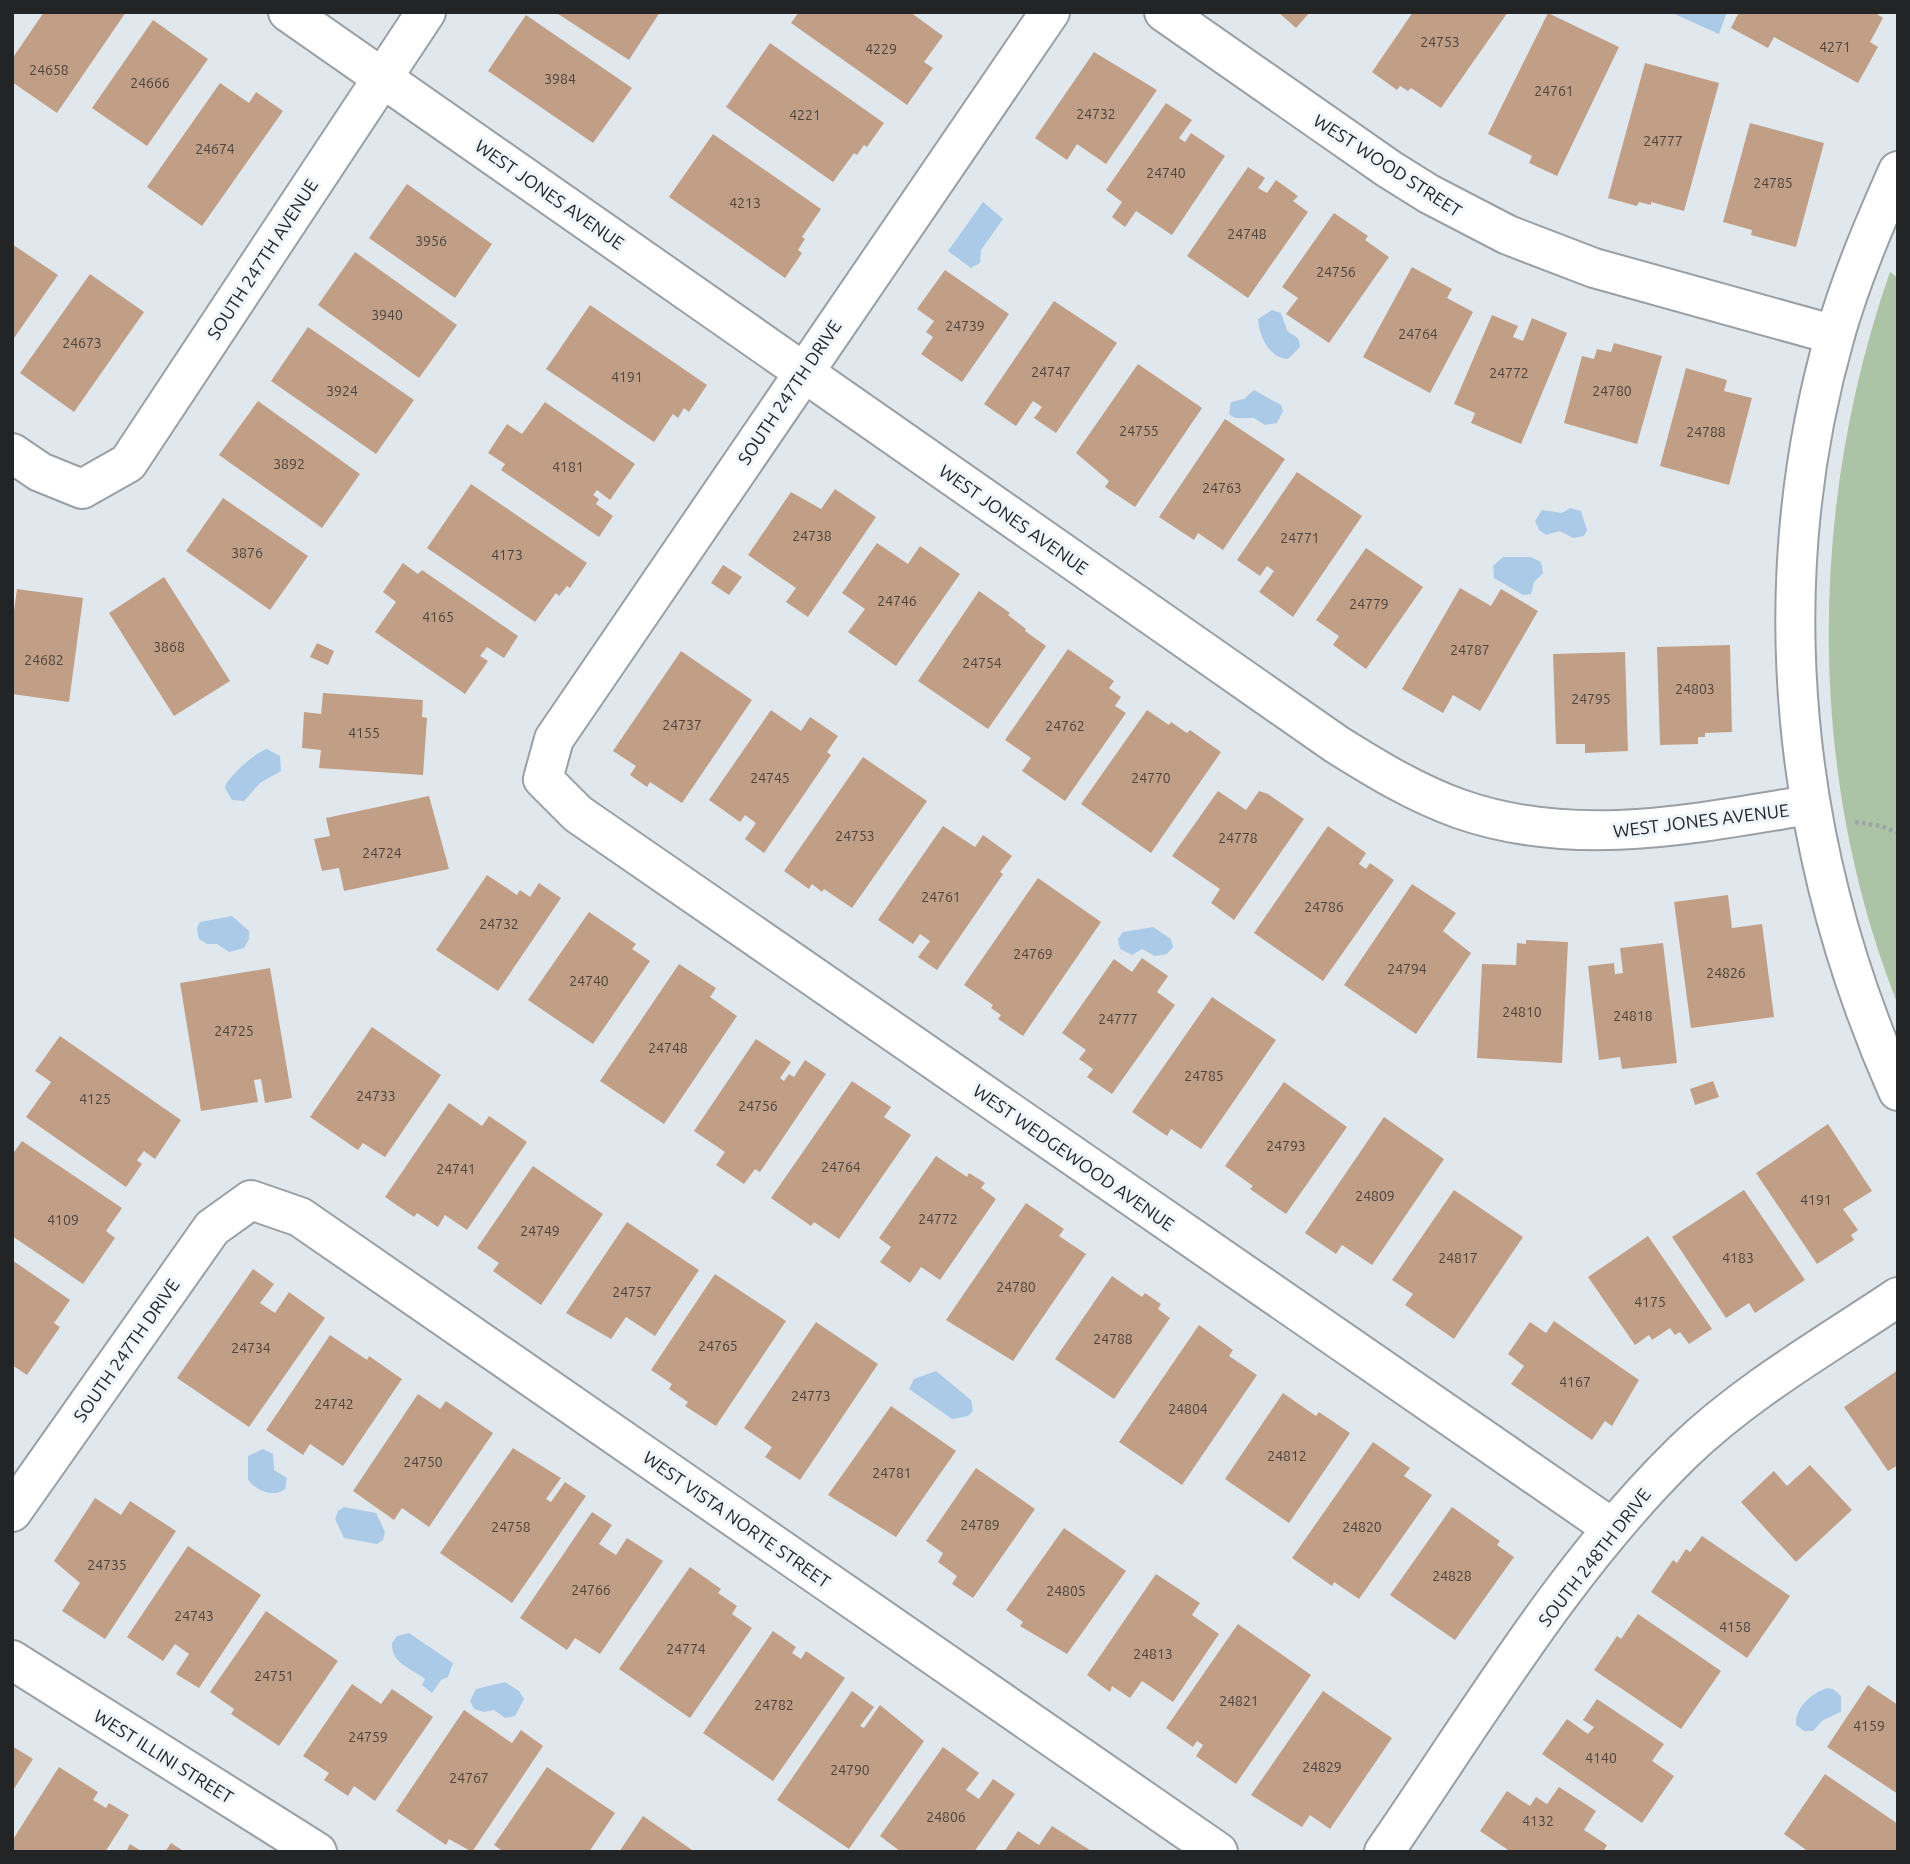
<svg xmlns="http://www.w3.org/2000/svg" width="1910" height="1864" font-family="Ubuntu,sans-serif">
  <style>
    .green { fill: #acc3a6 }
    .water { fill: #aacae7 }
    .building { fill: #c19f87 }
    .lines { fill: none; stroke-linecap: round; stroke-linejoin: round }
    .minor-casing { stroke: #999fa4; stroke-width: 42 }
    .path { stroke: #9fa4a8; stroke-width: 4.5; stroke-dasharray: 3.5 3.5; stroke-linecap: butt }
    .minor { stroke: #fff; stroke-width: 38 }
    .labels { text-anchor: middle; dominant-baseline: central; stroke-width: 6; stroke-linejoin: round; paint-order: stroke }
    .number-label { font-size: 14px; fill: #4a433e }
    .street-label { font-size: 18px; fill: #222426; stroke: #eef5fb }
  </style>
  <rect width="100%" height="100%" fill="#e1e8ed"/>
  <path class="green" d="M1890,272L1898,278V1005C1806,774 1808,506 1890,272Z"/>
  <g class="water">
    <polygon points="1670,12 1727,12 1719,34"/>
    <polygon points="983,202 1003,219 981,250 980,263 971,268 948,251"/>
    <path d="M1272,310L1281,313L1287,330C1292,337 1300,334 1300,347L1288,359C1269,358 1259,336 1258,319Z"/>
    <polygon points="1254,390 1281,405 1283,411 1277,423 1265,425 1254,418 1235,418 1229,414 1231,402 1244,399"/>
    <polygon points="1570,508 1581,511 1587,530 1584,536 1573,538 1560,531 1546,535 1539,530 1535,521 1542,510 1562,513"/>
    <polygon points="1503,557 1531,557 1541,562 1543,573 1534,582 1531,594 1523,595 1494,578 1493,566"/>
    <path d="M267,749L280,756L281,771L260,783L244,801L232,800L225,788C225,779 257,751 267,749Z"/>
    <polygon points="232,916 249,931 249,939 244,948 229,952 217,944 207,944 199,939 197,928 200,922"/>
    <polygon points="1153,927 1171,939 1173,947 1167,954 1155,956 1142,949 1132,955 1120,949 1118,939 1123,932"/>
    <polygon points="936,1371 971,1400 973,1411 968,1416 952,1419 909,1389 914,1379"/>
    <path d="M263,1449L273,1454L274,1470L287,1478L285,1489C274,1498 257,1491 248,1480V1456Z"/>
    <polygon points="344,1507 376,1513 385,1532 383,1540 377,1544 344,1538 335,1519 338,1511"/>
    <path d="M409,1633L453,1663L448,1677L441,1680L432,1693L422,1685L425,1679C409,1667 391,1663 392,1643L397,1636Z"/>
    <polygon points="505,1682 519,1691 524,1699 515,1716 505,1718 494,1710 484,1712 474,1709 470,1701 476,1689"/>
    <path d="M1827,1688L1833,1689L1841,1696V1712L1823,1720L1813,1731H1804L1796,1725C1795,1707 1811,1694 1827,1688Z"/>
  </g>
  <g class="building">
    <polygon points="44,12 126,12 57,113 12,82 12,59"/>
    <polygon points="555,12 660,12 629,60"/>
    <polygon points="799,12 910,12 943,36 924,62 933,68 907,105 791,23"/>
    <polygon points="1278,12 1310,12 1296,28"/>
    <polygon points="1413,12 1508,12 1441,108 1411,88 1408,91 1400,86 1397,90 1372,72"/>
    <polygon points="1739,12 1874,12 1883,18 1870,42 1878,47 1858,83 1774,37 1768,48 1731,28"/>
    <polygon points="1548,13 1619,47 1557,176 1529,163 1532,156 1488,134"/>
    <polygon points="526,15 632,88 593,143 488,71"/>
    <polygon points="153,20 208,59 147,146 92,108"/>
    <polygon points="770,43 884,123 867,147 864,145 857,155 854,153 833,182 726,107"/>
    <polygon points="1094,52 1157,90 1106,164 1077,144 1067,160 1035,138"/>
    <polygon points="1645,63 1719,83 1684,211 1651,202 1651,205 1639,202 1637,206 1608,198"/>
    <polygon points="220,83 249,103 256,92 283,111 202,226 147,187"/>
    <polygon points="1166,103 1192,120 1179,138 1185,142 1191,133 1225,156 1172,235 1136,211 1125,227 1112,217 1122,202 1106,190"/>
    <polygon points="1750,123 1824,143 1796,247 1751,235 1752,230 1723,222"/>
    <polygon points="713,134 821,209 802,237 805,239 798,250 802,253 785,278 669,197"/>
    <polygon points="1248,167 1265,178 1258,188 1267,193 1276,180 1298,196 1293,201 1308,212 1248,298 1187,256"/>
    <polygon points="407,184 492,244 455,298 369,238"/>
    <polygon points="1334,213 1368,236 1365,240 1389,257 1329,343 1286,314 1298,298 1282,287"/>
    <polygon points="12,244 58,275 12,341"/>
    <polygon points="355,252 457,325 419,378 318,305"/>
    <polygon points="1412,267 1452,289 1447,298 1473,312 1430,393 1363,357"/>
    <polygon points="945,270 1009,314 962,382 921,354 933,337 926,332 934,321 917,309"/>
    <polygon points="90,274 144,312 74,412 20,373"/>
    <polygon points="1054,301 1117,343 1056,433 1034,418 1042,407 1033,401 1016,426 984,404"/>
    <polygon points="590,305 707,385 689,412 684,408 678,418 673,414 654,442 546,369"/>
    <polygon points="1492,315 1518,326 1513,337 1523,341 1532,318 1567,333 1521,444 1471,423 1475,413 1454,404"/>
    <polygon points="308,327 414,400 376,454 271,381"/>
    <polygon points="1614,343 1662,356 1637,444 1564,423 1582,356 1594,359 1597,349 1611,352"/>
    <polygon points="1138,364 1202,408 1135,507 1105,487 1109,481 1076,453"/>
    <polygon points="1686,368 1727,380 1724,391 1752,398 1729,485 1660,466"/>
    <polygon points="258,401 360,474 322,528 219,455"/>
    <polygon points="545,402 635,464 610,500 597,490 593,495 599,499 596,504 613,516 599,537 501,470 505,464 488,453 507,424 522,434"/>
    <polygon points="1225,419 1285,459 1223,550 1198,533 1194,540 1159,517"/>
    <polygon points="1297,472 1362,516 1293,617 1259,592 1274,571 1267,566 1260,576 1237,560"/>
    <polygon points="471,484 587,563 570,588 567,586 559,596 556,593 535,622 427,548"/>
    <polygon points="835,489 876,517 808,617 786,602 796,588 748,555 791,492 821,509"/>
    <polygon points="223,498 308,556 270,610 186,551"/>
    <polygon points="877,543 908,564 920,546 960,574 896,666 848,632 865,609 842,593"/>
    <polygon points="1366,548 1423,587 1366,669 1333,645 1339,636 1316,620"/>
    <polygon points="403,563 418,574 422,570 518,636 504,658 487,647 480,656 488,661 465,694 375,632 396,602 383,592"/>
    <polygon points="723,565 742,577 729,595 711,583"/>
    <polygon points="164,577 230,681 174,716 109,613"/>
    <polygon points="1460,588 1491,606 1501,589 1538,611 1480,711 1453,695 1443,713 1402,689"/>
    <polygon points="17,589 83,598 69,702 12,694 12,626"/>
    <polygon points="979,591 1010,613 1008,615 1026,629 1025,631 1046,646 988,729 918,681"/>
    <polygon points="317,643 334,651 328,665 310,657"/>
    <polygon points="1730,645 1732,732 1705,733 1705,737 1698,737 1698,744 1660,745 1657,647"/>
    <polygon points="1068,649 1114,681 1109,688 1121,697 1115,706 1126,713 1065,801 1022,771 1031,758 1005,740"/>
    <polygon points="681,651 752,700 682,803 650,782 647,787 630,775 636,766 613,751"/>
    <polygon points="1625,652 1628,751 1585,753 1585,744 1556,744 1553,654"/>
    <polygon points="323,693 423,700 422,717 427,718 423,775 319,768 321,750 302,748 304,712 321,714"/>
    <polygon points="771,710 801,731 810,717 838,736 827,752 831,755 764,853 745,839 756,823 745,815 740,822 709,800"/>
    <polygon points="1147,710 1169,725 1171,722 1187,733 1190,730 1221,752 1151,853 1081,804"/>
    <polygon points="863,757 927,801 852,908 824,889 822,892 812,884 809,889 784,871"/>
    <polygon points="1218,791 1246,810 1259,791 1268,794 1304,819 1234,920 1211,903 1220,889 1172,856"/>
    <polygon points="429,796 449,869 344,891 339,868 322,871 314,839 330,836 326,818"/>
    <polygon points="943,826 975,847 983,835 1012,856 1000,872 1003,874 937,970 918,957 930,941 920,934 913,944 878,920"/>
    <polygon points="1328,826 1366,853 1359,864 1366,869 1370,863 1394,880 1323,981 1254,933"/>
    <polygon points="487,875 517,895 520,890 530,897 539,883 561,898 498,991 436,950"/>
    <polygon points="1038,878 1101,922 1023,1036 998,1019 1001,1015 991,1008 993,1005 964,985"/>
    <polygon points="1412,884 1456,913 1443,931 1471,953 1416,1034 1344,985"/>
    <polygon points="1728,895 1732,928 1762,924 1774,1017 1691,1028 1674,902"/>
    <polygon points="589,912 636,944 632,949 650,961 593,1044 528,1000"/>
    <polygon points="1526,940 1568,942 1562,1063 1477,1058 1482,964 1516,965 1517,943 1526,944"/>
    <polygon points="1663,943 1677,1063 1622,1069 1620,1057 1599,1060 1588,966 1614,963 1615,974 1623,973 1620,948"/>
    <polygon points="1142,958 1168,976 1157,992 1175,1005 1112,1094 1087,1077 1093,1069 1079,1059 1086,1050 1062,1033 1114,959 1132,972"/>
    <polygon points="679,964 716,988 710,997 737,1016 664,1124 600,1081"/>
    <polygon points="270,968 292,1098 265,1103 261,1079 254,1080 258,1102 201,1111 180,983"/>
    <polygon points="1212,997 1276,1040 1201,1149 1171,1129 1167,1136 1132,1112"/>
    <polygon points="372,1027 441,1075 385,1157 363,1143 358,1150 310,1117"/>
    <polygon points="60,1036 181,1120 155,1159 144,1151 137,1160 142,1164 126,1187 26,1117 51,1082 35,1071"/>
    <polygon points="756,1039 791,1062 780,1078 784,1081 789,1074 794,1077 805,1060 826,1074 760,1172 755,1169 744,1184 716,1165 725,1152 694,1131"/>
    <polygon points="852,1081 891,1107 884,1117 911,1135 839,1239 814,1222 811,1226 771,1198"/>
    <polygon points="1713,1081 1719,1097 1695,1105 1690,1089"/>
    <polygon points="1284,1082 1347,1127 1286,1214 1250,1189 1253,1186 1225,1166"/>
    <polygon points="449,1103 482,1126 489,1116 527,1142 467,1230 445,1215 438,1227 417,1213 414,1217 385,1197"/>
    <polygon points="1384,1117 1444,1159 1372,1265 1342,1245 1336,1254 1305,1233"/>
    <polygon points="1828,1124 1872,1191 1843,1209 1858,1230 1851,1235 1854,1240 1817,1264 1756,1173"/>
    <polygon points="22,1141 122,1208 106,1231 115,1238 83,1284 12,1236 12,1155"/>
    <polygon points="936,1156 967,1177 969,1173 985,1183 981,1188 996,1199 940,1280 921,1267 910,1283 880,1262 891,1247 879,1238"/>
    <polygon points="533,1166 603,1214 541,1305 493,1271 499,1263 477,1248"/>
    <polygon points="1454,1190 1523,1237 1454,1339 1405,1305 1413,1294 1392,1280"/>
    <polygon points="1744,1190 1805,1280 1755,1313 1749,1303 1726,1318 1672,1237"/>
    <polygon points="1026,1203 1064,1229 1059,1236 1086,1254 1013,1361 946,1320"/>
    <polygon points="627,1222 699,1270 655,1336 626,1317 611,1339 566,1313"/>
    <polygon points="1648,1236 1712,1329 1689,1344 1680,1332 1675,1335 1670,1328 1652,1340 1649,1335 1635,1345 1588,1277"/>
    <polygon points="12,1260 70,1300 54,1323 60,1327 27,1375 12,1365"/>
    <polygon points="253,1269 274,1284 260,1303 275,1313 289,1292 325,1318 249,1427 177,1378"/>
    <polygon points="715,1274 786,1321 716,1426 685,1406 688,1402 669,1389 672,1384 651,1370"/>
    <polygon points="1112,1276 1142,1297 1145,1293 1161,1304 1158,1309 1170,1318 1114,1399 1055,1359"/>
    <polygon points="1554,1321 1639,1380 1612,1426 1605,1421 1592,1440 1511,1384 1524,1366 1508,1354 1530,1322 1546,1333"/>
    <polygon points="816,1322 878,1364 800,1480 765,1457 772,1447 744,1428"/>
    <polygon points="1199,1325 1233,1350 1229,1356 1257,1375 1182,1485 1119,1442"/>
    <polygon points="330,1335 367,1360 369,1356 402,1379 343,1466 310,1444 303,1455 266,1430"/>
    <polygon points="1898,1370 1898,1465 1888,1471 1844,1407"/>
    <polygon points="1283,1393 1316,1416 1319,1412 1350,1433 1289,1523 1225,1479"/>
    <polygon points="418,1394 440,1409 446,1401 493,1433 429,1527 402,1508 394,1520 353,1491"/>
    <polygon points="891,1406 956,1451 896,1537 828,1495"/>
    <polygon points="1373,1442 1410,1468 1404,1476 1432,1495 1359,1599 1334,1582 1332,1586 1292,1558"/>
    <polygon points="513,1448 561,1478 546,1499 551,1502 565,1482 586,1496 512,1603 440,1553"/>
    <polygon points="1810,1465 1852,1510 1796,1562 1741,1502 1774,1471 1787,1486"/>
    <polygon points="976,1468 1035,1509 973,1598 952,1584 957,1576 938,1562 943,1553 926,1541"/>
    <polygon points="95,1498 121,1515 130,1501 176,1531 105,1639 62,1611 80,1583 54,1561"/>
    <polygon points="1452,1507 1500,1541 1497,1545 1514,1557 1455,1640 1390,1595"/>
    <polygon points="592,1512 612,1525 599,1544 616,1555 627,1538 663,1561 600,1654 575,1638 567,1650 520,1618"/>
    <polygon points="1064,1528 1126,1571 1067,1654 1020,1626 1023,1622 1006,1610"/>
    <polygon points="1702,1536 1790,1596 1747,1658 1651,1592 1673,1560 1677,1563 1686,1549 1690,1552"/>
    <polygon points="188,1546 261,1595 199,1688 176,1674 189,1654 175,1644 163,1661 127,1637"/>
    <polygon points="690,1567 721,1589 718,1593 737,1606 732,1614 752,1628 690,1718 619,1669"/>
    <polygon points="1156,1574 1200,1603 1192,1615 1219,1634 1173,1702 1142,1681 1130,1698 1112,1686 1110,1692 1087,1675"/>
    <polygon points="266,1611 338,1661 279,1746 231,1714 234,1709 210,1692"/>
    <polygon points="1638,1614 1721,1671 1681,1729 1594,1670 1617,1636 1621,1639"/>
    <polygon points="1238,1624 1311,1675 1236,1784 1196,1756 1203,1745 1197,1741 1193,1747 1166,1728"/>
    <polygon points="773,1631 796,1647 792,1653 801,1659 806,1651 845,1678 773,1781 703,1733"/>
    <polygon points="352,1684 381,1704 392,1689 433,1717 375,1801 354,1786 348,1796 324,1780 329,1773 303,1756"/>
    <polygon points="1868,1685 1898,1705 1898,1794 1827,1747"/>
    <polygon points="852,1691 874,1707 860,1726 864,1728 880,1705 924,1741 849,1849 777,1800"/>
    <polygon points="1323,1691 1392,1738 1330,1829 1310,1815 1302,1827 1251,1795"/>
    <polygon points="1597,1699 1664,1744 1652,1761 1674,1776 1642,1823 1542,1754 1567,1719 1588,1734 1594,1727 1583,1720"/>
    <polygon points="464,1710 512,1743 521,1730 543,1746 472,1852 449,1839 446,1845 396,1811"/>
    <polygon points="12,1746 33,1759 12,1792"/>
    <polygon points="943,1747 979,1773 966,1790 979,1799 993,1779 1015,1794 974,1852 901,1852 880,1836"/>
    <polygon points="59,1767 98,1792 93,1800 106,1808 109,1803 129,1815 105,1852 12,1852 12,1841"/>
    <polygon points="547,1767 615,1813 589,1852 504,1852 494,1845"/>
    <polygon points="1825,1774 1898,1824 1898,1852 1809,1852 1784,1834"/>
    <polygon points="1559,1787 1596,1811 1584,1830 1607,1845 1603,1852 1511,1852 1480,1831 1507,1791 1530,1806 1536,1797 1547,1804"/>
    <polygon points="643,1816 695,1852 619,1852"/>
    <polygon points="1052,1826 1093,1852 1004,1852 1018,1831 1039,1845"/>
    <polygon points="171,1843 185,1852 165,1852"/>
    <polygon points="130,1844 143,1852 126,1852"/>
  </g>
  <g class="lines">
    <g class="minor-casing">
      <g id="minor">
        <path d="M288,12L1336,744C1376,769 1415,793 1460,809C1575,849 1692,824 1809,805"/>
        <polyline points="1050,12 554,739 543,779 578,814 1612,1528"/>
        <polyline points="1164,12 1389,169 1429,194 1508,235 1594,268 1835,335"/>
        <path d="M1898,171C1874,225 1851,279 1835,335C1763,589 1792,852 1898,1091"/>
        <polyline points="12,453 40,472 82,489 128,463 426,12"/>
        <polyline points="12,1512 212,1228 251,1200 300,1217 1218,1852"/>
        <polyline points="12,1660 317,1852"/>
        <path d="M1384,1852C1477,1717 1565,1567 1683,1452C1746,1391 1825,1346 1898,1297"/>
      </g>
    </g>
    <polyline class="path" points="1855,822 1881,826 1898,833"/>
    <use href="#minor" class="minor"/>
  </g>
  <g class="labels">
    <g class="number-label">
      <text x="1440" y="42">24753</text>
      <text x="1835" y="47">4271</text>
      <text x="881" y="49">4229</text>
      <text x="49" y="70">24658</text>
      <text x="560" y="79">3984</text>
      <text x="150" y="83">24666</text>
      <text x="1554" y="91">24761</text>
      <text x="1096" y="114">24732</text>
      <text x="805" y="115">4221</text>
      <text x="1663" y="141">24777</text>
      <text x="215" y="149">24674</text>
      <text x="1166" y="173">24740</text>
      <text x="1773" y="183">24785</text>
      <text x="745" y="203">4213</text>
      <text x="1247" y="234">24748</text>
      <text x="431" y="241">3956</text>
      <text x="1336" y="272">24756</text>
      <text x="387" y="315">3940</text>
      <text x="965" y="326">24739</text>
      <text x="1418" y="334">24764</text>
      <text x="82" y="343">24673</text>
      <text x="1051" y="372">24747</text>
      <text x="1509" y="373">24772</text>
      <text x="627" y="377">4191</text>
      <text x="342" y="391">3924</text>
      <text x="1612" y="391">24780</text>
      <text x="1139" y="431">24755</text>
      <text x="1706" y="432">24788</text>
      <text x="289" y="464">3892</text>
      <text x="568" y="467">4181</text>
      <text x="1222" y="488">24763</text>
      <text x="812" y="536">24738</text>
      <text x="1300" y="538">24771</text>
      <text x="247" y="553">3876</text>
      <text x="507" y="555">4173</text>
      <text x="897" y="601">24746</text>
      <text x="1369" y="604">24779</text>
      <text x="438" y="617">4165</text>
      <text x="169" y="647">3868</text>
      <text x="1470" y="650">24787</text>
      <text x="44" y="660">24682</text>
      <text x="982" y="663">24754</text>
      <text x="1695" y="689">24803</text>
      <text x="1591" y="699">24795</text>
      <text x="682" y="725">24737</text>
      <text x="1065" y="726">24762</text>
      <text x="364" y="733">4155</text>
      <text x="770" y="778">24745</text>
      <text x="1151" y="778">24770</text>
      <text x="855" y="836">24753</text>
      <text x="1238" y="838">24778</text>
      <text x="382" y="853">24724</text>
      <text x="941" y="897">24761</text>
      <text x="1324" y="907">24786</text>
      <text x="499" y="924">24732</text>
      <text x="1033" y="954">24769</text>
      <text x="1407" y="969">24794</text>
      <text x="1726" y="973">24826</text>
      <text x="589" y="981">24740</text>
      <text x="1522" y="1012">24810</text>
      <text x="1633" y="1016">24818</text>
      <text x="1118" y="1019">24777</text>
      <text x="234" y="1031">24725</text>
      <text x="668" y="1048">24748</text>
      <text x="1204" y="1076">24785</text>
      <text x="376" y="1096">24733</text>
      <text x="95" y="1099">4125</text>
      <text x="758" y="1106">24756</text>
      <text x="1286" y="1146">24793</text>
      <text x="841" y="1167">24764</text>
      <text x="456" y="1169">24741</text>
      <text x="1375" y="1196">24809</text>
      <text x="1816" y="1200">4191</text>
      <text x="938" y="1219">24772</text>
      <text x="63" y="1220">4109</text>
      <text x="540" y="1231">24749</text>
      <text x="1458" y="1258">24817</text>
      <text x="1738" y="1258">4183</text>
      <text x="1016" y="1287">24780</text>
      <text x="632" y="1292">24757</text>
      <text x="1650" y="1302">4175</text>
      <text x="1113" y="1339">24788</text>
      <text x="718" y="1346">24765</text>
      <text x="251" y="1348">24734</text>
      <text x="1575" y="1382">4167</text>
      <text x="811" y="1396">24773</text>
      <text x="334" y="1404">24742</text>
      <text x="1188" y="1409">24804</text>
      <text x="1287" y="1456">24812</text>
      <text x="423" y="1462">24750</text>
      <text x="892" y="1473">24781</text>
      <text x="980" y="1525">24789</text>
      <text x="511" y="1527">24758</text>
      <text x="1362" y="1527">24820</text>
      <text x="107" y="1565">24735</text>
      <text x="1452" y="1576">24828</text>
      <text x="591" y="1590">24766</text>
      <text x="1066" y="1591">24805</text>
      <text x="194" y="1616">24743</text>
      <text x="1735" y="1627">4158</text>
      <text x="686" y="1649">24774</text>
      <text x="1153" y="1654">24813</text>
      <text x="274" y="1676">24751</text>
      <text x="1239" y="1701">24821</text>
      <text x="774" y="1705">24782</text>
      <text x="1869" y="1726">4159</text>
      <text x="368" y="1737">24759</text>
      <text x="1601" y="1758">4140</text>
      <text x="1322" y="1767">24829</text>
      <text x="850" y="1770">24790</text>
      <text x="469" y="1778">24767</text>
      <text x="946" y="1817">24806</text>
      <text x="1538" y="1821">4132</text>
    </g>
    <g class="street-label">
      <text transform="translate(1388 165) rotate(33)">WEST WOOD STREET</text>
      <text transform="translate(550 194) rotate(35)">WEST JONES AVENUE</text>
      <text transform="translate(262 259) rotate(-57)">SOUTH 247TH AVENUE</text>
      <text transform="translate(789 392) rotate(-56)">SOUTH 247TH DRIVE</text>
      <text transform="translate(1014 519) rotate(35)">WEST JONES AVENUE</text>
      <text transform="translate(1701 820) rotate(-7)">WEST JONES AVENUE</text>
      <text transform="translate(1074 1157) rotate(35)">WEST WEDGEWOOD AVENUE</text>
      <text transform="translate(126 1350) rotate(-55)">SOUTH 247TH DRIVE</text>
      <text transform="translate(737 1519) rotate(35)">WEST VISTA NORTE STREET</text>
      <text transform="translate(1594 1557) rotate(-52)">SOUTH 248TH DRIVE</text>
      <text transform="translate(164 1756) rotate(32)">WEST ILLINI STREET</text>
    </g>
  </g>
  <rect width="1910" height="1864" fill="none" stroke="#222426" stroke-width="28"/>
</svg>
